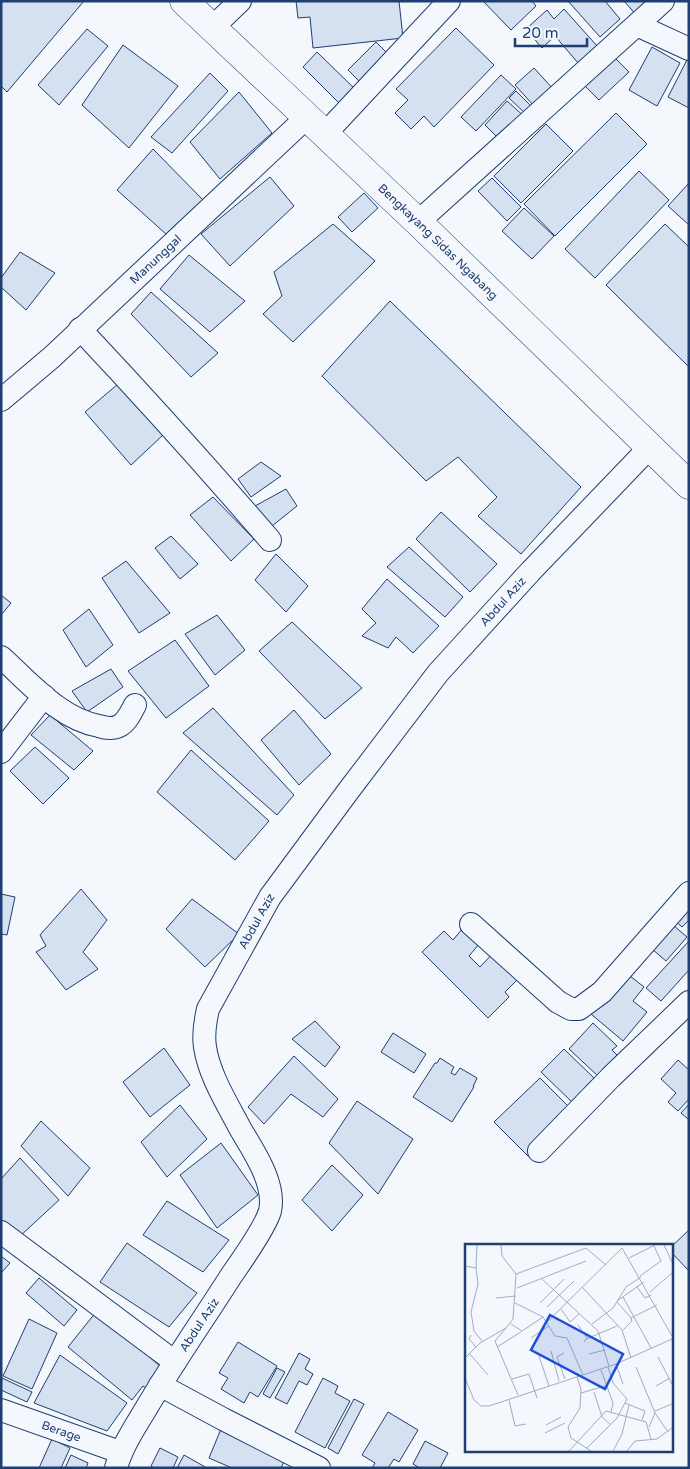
<svg xmlns="http://www.w3.org/2000/svg" width="690" height="1469" font-family="'Varela Round',sans-serif">
  <style>
    .building { fill: #d5e0f0; stroke: #1d3f73 }
    .lines { fill: none; stroke-linecap: round; stroke-linejoin: round }
    .minor-casing { stroke: #1d3f73; stroke-width: 24 }
    .trunk-casing { stroke: #1d3f73; stroke-width: 29 }
    .minor { stroke: #f4f7fb; stroke-width: 22 }
    .trunk { stroke: #f4f7fb; stroke-width: 28 }
    .labels { text-anchor: middle; dominant-baseline: central; stroke-width: 4; stroke-linejoin: round; paint-order: stroke }
    .street-label { font-size: 12px; fill: #1d3f73; stroke: #f4f7fb }
    .inset-road { fill: none; stroke: #9eadc5; stroke-width: 1 }
    .view { fill: #1d4ed8; fill-opacity: 0.15; stroke: #1d4ed8; stroke-width: 2.5 }
    .inset-edge { fill: none; stroke: #1d3f73; stroke-width: 2.5 }
  </style>
  <rect width="100%" height="100%" fill="#f4f7fb"/>
  <g class="building">
    <polygon points="1,1 84,1 7,92 1,86"/>
    <polygon points="296,1 399,1 403,38 313,48 310,17 298,18"/>
    <polygon points="483,1 532,1 536,6 511,30"/>
    <polygon points="568,1 605,1 620,19 600,37"/>
    <polygon points="624,1 651,1 638,17"/>
    <polygon points="564,9 598,47 579,64 555,36 542,48 526,29 547,10 554,19"/>
    <polygon points="456,28 494,65 434,127 424,116 411,129 395,113 408,100 396,89"/>
    <polygon points="87,29 108,46 59,105 38,85"/>
    <polygon points="376,42 390,56 362,84 348,70"/>
    <polygon points="123,45 178,86 129,148 82,105"/>
    <polygon points="652,47 680,63 657,106 629,90"/>
    <polygon points="317,52 359,93 344,108 303,67"/>
    <polygon points="689,56 689,108 668,97"/>
    <polygon points="615,58 629,72 599,100 585,86"/>
    <polygon points="534,68 554,90 535,107 515,85"/>
    <polygon points="210,73 228,91 172,153 151,137"/>
    <polygon points="501,75 516,89 476,131 461,117"/>
    <polygon points="516,91 534,109 528,116 509,98"/>
    <polygon points="239,92 272,133 220,179 190,142"/>
    <polygon points="507,101 526,118 503,143 485,125"/>
    <polygon points="616,113 647,144 555,236 524,204"/>
    <polygon points="546,124 573,151 521,203 494,176"/>
    <polygon points="153,149 203,200 166,234 117,190"/>
    <polygon points="639,171 669,200 595,278 565,249"/>
    <polygon points="270,177 294,206 230,266 201,234"/>
    <polygon points="492,178 521,207 507,221 478,191"/>
    <polygon points="689,183 689,225 668,206"/>
    <polygon points="364,193 378,208 352,232 338,217"/>
    <polygon points="524,208 554,236 532,259 502,231"/>
    <polygon points="333,224 375,261 293,342 263,314 282,296 274,272"/>
    <polygon points="665,224 689,247 689,367 606,285"/>
    <polygon points="20,252 55,273 26,310 1,287 1,278"/>
    <polygon points="189,255 245,301 210,332 160,289"/>
    <polygon points="151,292 218,353 191,377 131,314"/>
    <polygon points="390,301 581,487 521,554 478,516 497,497 458,457 426,481 322,376"/>
    <polygon points="118,384 163,435 131,465 85,412"/>
    <polygon points="261,462 281,476 251,497 238,479"/>
    <polygon points="286,489 297,506 272,526 255,506"/>
    <polygon points="213,497 254,539 231,561 190,515"/>
    <polygon points="441,512 497,564 470,592 416,539"/>
    <polygon points="171,536 198,564 180,579 155,548"/>
    <polygon points="409,547 463,597 445,617 387,567"/>
    <polygon points="276,554 308,586 286,612 255,580"/>
    <polygon points="126,561 170,613 139,633 102,578"/>
    <polygon points="387,579 439,626 413,653 396,637 388,648 362,636 376,623 362,609"/>
    <polygon points="1,595 11,603 1,615"/>
    <polygon points="89,609 113,645 86,667 63,630"/>
    <polygon points="217,615 245,650 215,675 185,634"/>
    <polygon points="292,622 362,688 325,719 259,651"/>
    <polygon points="175,640 209,686 166,718 128,671"/>
    <polygon points="111,669 123,687 87,712 72,691"/>
    <polygon points="213,708 294,795 277,815 183,733"/>
    <polygon points="294,710 331,754 299,785 261,740"/>
    <polygon points="50,715 93,751 74,770 31,735"/>
    <polygon points="35,747 69,778 43,804 10,771"/>
    <polygon points="191,750 269,821 235,860 157,792"/>
    <polygon points="81,889 107,920 83,952 98,969 66,990 36,952 46,946 40,935"/>
    <polygon points="1,894 15,897 7,935 1,934"/>
    <polygon points="689,897 689,920 682,927 671,917"/>
    <polygon points="192,899 239,934 205,967 166,929"/>
    <polygon points="673,925 687,937 666,961 652,949"/>
    <polygon points="463,928 480,943 469,956 480,967 494,952 521,976 505,992 509,997 488,1018 422,952 444,931 453,940"/>
    <polygon points="689,941 689,970 661,1001 646,988"/>
    <polygon points="625,972 644,987 633,1001 647,1012 623,1041 591,1014"/>
    <polygon points="315,1021 340,1047 325,1067 292,1039"/>
    <polygon points="593,1023 617,1046 612,1050 617,1055 598,1076 569,1049"/>
    <polygon points="393,1033 426,1054 414,1073 381,1052"/>
    <polygon points="164,1048 190,1085 150,1117 123,1082"/>
    <polygon points="564,1049 594,1078 585,1087 591,1093 577,1107 541,1072"/>
    <polygon points="294,1056 338,1099 323,1117 291,1094 264,1124 248,1107"/>
    <polygon points="440,1058 454,1067 451,1073 455,1075 460,1068 477,1078 473,1087 474,1087 452,1122 413,1097 435,1063 437,1063"/>
    <polygon points="678,1060 689,1070 689,1099 678,1111 668,1102 676,1093 661,1079"/>
    <polygon points="540,1078 570,1108 565,1119 528,1156 494,1122"/>
    <polygon points="357,1101 413,1139 378,1194 329,1143"/>
    <polygon points="689,1104 689,1120 681,1113"/>
    <polygon points="180,1105 207,1139 167,1177 141,1142"/>
    <polygon points="41,1121 90,1168 68,1196 21,1146"/>
    <polygon points="221,1143 258,1195 217,1228 180,1175"/>
    <polygon points="20,1158 59,1200 18,1238 1,1219 1,1179"/>
    <polygon points="332,1165 363,1195 332,1231 302,1200"/>
    <polygon points="167,1201 229,1240 203,1272 143,1235"/>
    <polygon points="689,1230 689,1271 671,1252 671,1247"/>
    <polygon points="127,1243 197,1293 169,1327 100,1282"/>
    <polygon points="1,1256 10,1263 1,1273"/>
    <polygon points="39,1278 77,1310 64,1326 26,1293"/>
    <polygon points="96,1312 160,1366 150,1391 143,1386 132,1400 68,1347"/>
    <polygon points="29,1319 57,1333 32,1389 3,1376"/>
    <polygon points="238,1342 277,1366 258,1397 250,1392 244,1403 221,1389 228,1378 219,1373"/>
    <polygon points="299,1353 310,1359 305,1369 313,1374 307,1385 299,1381 287,1404 275,1398"/>
    <polygon points="60,1355 127,1403 107,1431 34,1403"/>
    <polygon points="277,1368 285,1372 270,1398 263,1394"/>
    <polygon points="2,1378 32,1392 27,1402 1,1390"/>
    <polygon points="323,1378 338,1386 335,1393 350,1401 325,1448 295,1432"/>
    <polygon points="354,1399 364,1404 338,1454 328,1448"/>
    <polygon points="388,1412 418,1430 399,1462 394,1459 388,1468 372,1468 375,1463 362,1455"/>
    <polygon points="221,1429 287,1455 281,1468 232,1468 209,1458"/>
    <polygon points="52,1439 70,1448 61,1468 39,1468"/>
    <polygon points="425,1441 448,1453 440,1468 420,1468 413,1464"/>
    <polygon points="160,1448 178,1457 173,1468 154,1468 151,1466"/>
    <polygon points="71,1455 88,1463 86,1468 65,1468"/>
    <polygon points="184,1455 207,1468 177,1468"/>
  </g>
  <g class="lines">
    <g class="minor-casing">
      <g id="minor">
        <polyline points="637,25 689,49"/>
        <polyline points="213,27 240,1"/>
        <polyline points="325,134 449,1"/>
        <polyline points="418,222 663,1"/>
        <path d="M80,329C145,398 208,468 270,540"/>
        <path id="s1" d="M1,400L52,357L307,117"/>
        <path d="M1,657C30,683 60,719 99,726C105,728 113,729 119,726C127,722 131,712 135,705"/>
        <polyline points="1,752 44,696"/>
        <polyline points="471,924 558,1002 571,1009 579,1009 602,992 689,893"/>
        <polyline points="539,1151 611,1077 689,1002"/>
        <polyline points="1,1232 175,1362"/>
        <polyline points="160,1385 223,1419 319,1468"/>
        <path id="s2" d="M1,1410L120,1452"/>
        <path id="s3" d="M116,1468C122,1446 135,1427 147,1407C173,1363 203,1320 231,1276C242,1260 265,1228 270,1211C276,1184 254,1152 241,1130C228,1105 209,1075 205,1047C203,1034 205,1022 208,1009L270,897L349,790L438,673L530,572L649,448"/>
      </g>
    </g>
    <g class="trunk-casing">
      <g id="trunk">
        <path id="s4" d="M184,1L418,222L689,485"/>
      </g>
    </g>
    <use href="#minor" class="minor"/>
    <use href="#trunk" class="trunk"/>
  </g>
  <g class="labels">
    <g class="street-label">
      <text stroke="none"><textPath href="#s4" startOffset="350">Bengkayang Sidas Ngabang</textPath></text>
      <text stroke="none"><textPath href="#s1" startOffset="209">Manunggal</textPath></text>
      <text stroke="none"><textPath href="#s3" startOffset="1022">Abdul Aziz</textPath></text>
      <text stroke="none"><textPath href="#s3" startOffset="618">Abdul Aziz</textPath></text>
      <text stroke="none"><textPath href="#s3" startOffset="166">Abdul Aziz</textPath></text>
      <text stroke="none"><textPath href="#s2" startOffset="64">Berage</textPath></text>
    </g>
  </g>
  <g transform="translate(465 1244)">
    <rect width="208" height="208" fill="#f4f7fb"/>
    <path class="inset-road" d="M199,1L207,18M164,14L190,1M0,22L11,24L13,40L6,68L9,87L17,97M11,24L12,1M51,30L121,4L141,21M175,32L196,17L189,2M77,35L133,87L144,122M117,43L157,86L166,114M172,43L180,54L186,51M52,44L121,17M185,48L207,29M158,53L186,104M31,54L51,52M152,57L179,38M152,58L166,74M50,59L78,73L90,92L102,94L118,131M75,59L99,35M82,63L109,37M96,65L105,78L114,70M82,78L157,4L207,92M46,80L57,87L78,73M127,80L148,64L161,43L176,33M113,81L122,94M41,84L30,97L53,151M158,86L167,77L166,74L192,61M6,91L4,95L11,103M66,94L84,82M119,98L121,95L152,82M32,103L56,88M86,107L94,137M4,109L23,131M99,109L92,113L100,135M124,110L140,106M74,112L84,142M193,113L207,140M0,114L15,99L41,84L48,75L51,30L37,12L36,1M151,120L158,140M171,123L190,169L203,188M136,126L148,159L146,168M112,133L116,145L115,164L103,183L106,194L126,207M0,134L9,156L16,162H24L151,120L207,95M47,135L64,130L72,154M191,142L205,134M129,148L137,173L146,181M116,149L140,142M44,156L50,182L61,180M160,159L180,167L177,176M190,167L207,160M81,181L96,173M184,183L190,169M80,189L100,179M122,204L152,174L162,155L148,139L143,123M104,207L141,167L181,178L186,195M148,207L157,190L164,161M162,207L170,197L192,195L207,184"/>
    <path class="view" d="M85,71L158,110L140,145L66,106Z"/>
    <rect width="208" height="208" class="inset-edge"/>
  </g>
  <rect width="690" height="1469" fill="none" stroke="#1d3f73" stroke-width="5"/>
  <path d="M515 38v8h72v-8" fill="none" stroke="#1d3f73" stroke-width="2.5"/>
  <text x="522" y="38" font-size="15" fill="#1d3f73" stroke="#f4f7fb" stroke-width="4" paint-order="stroke">20 m</text>
</svg>
